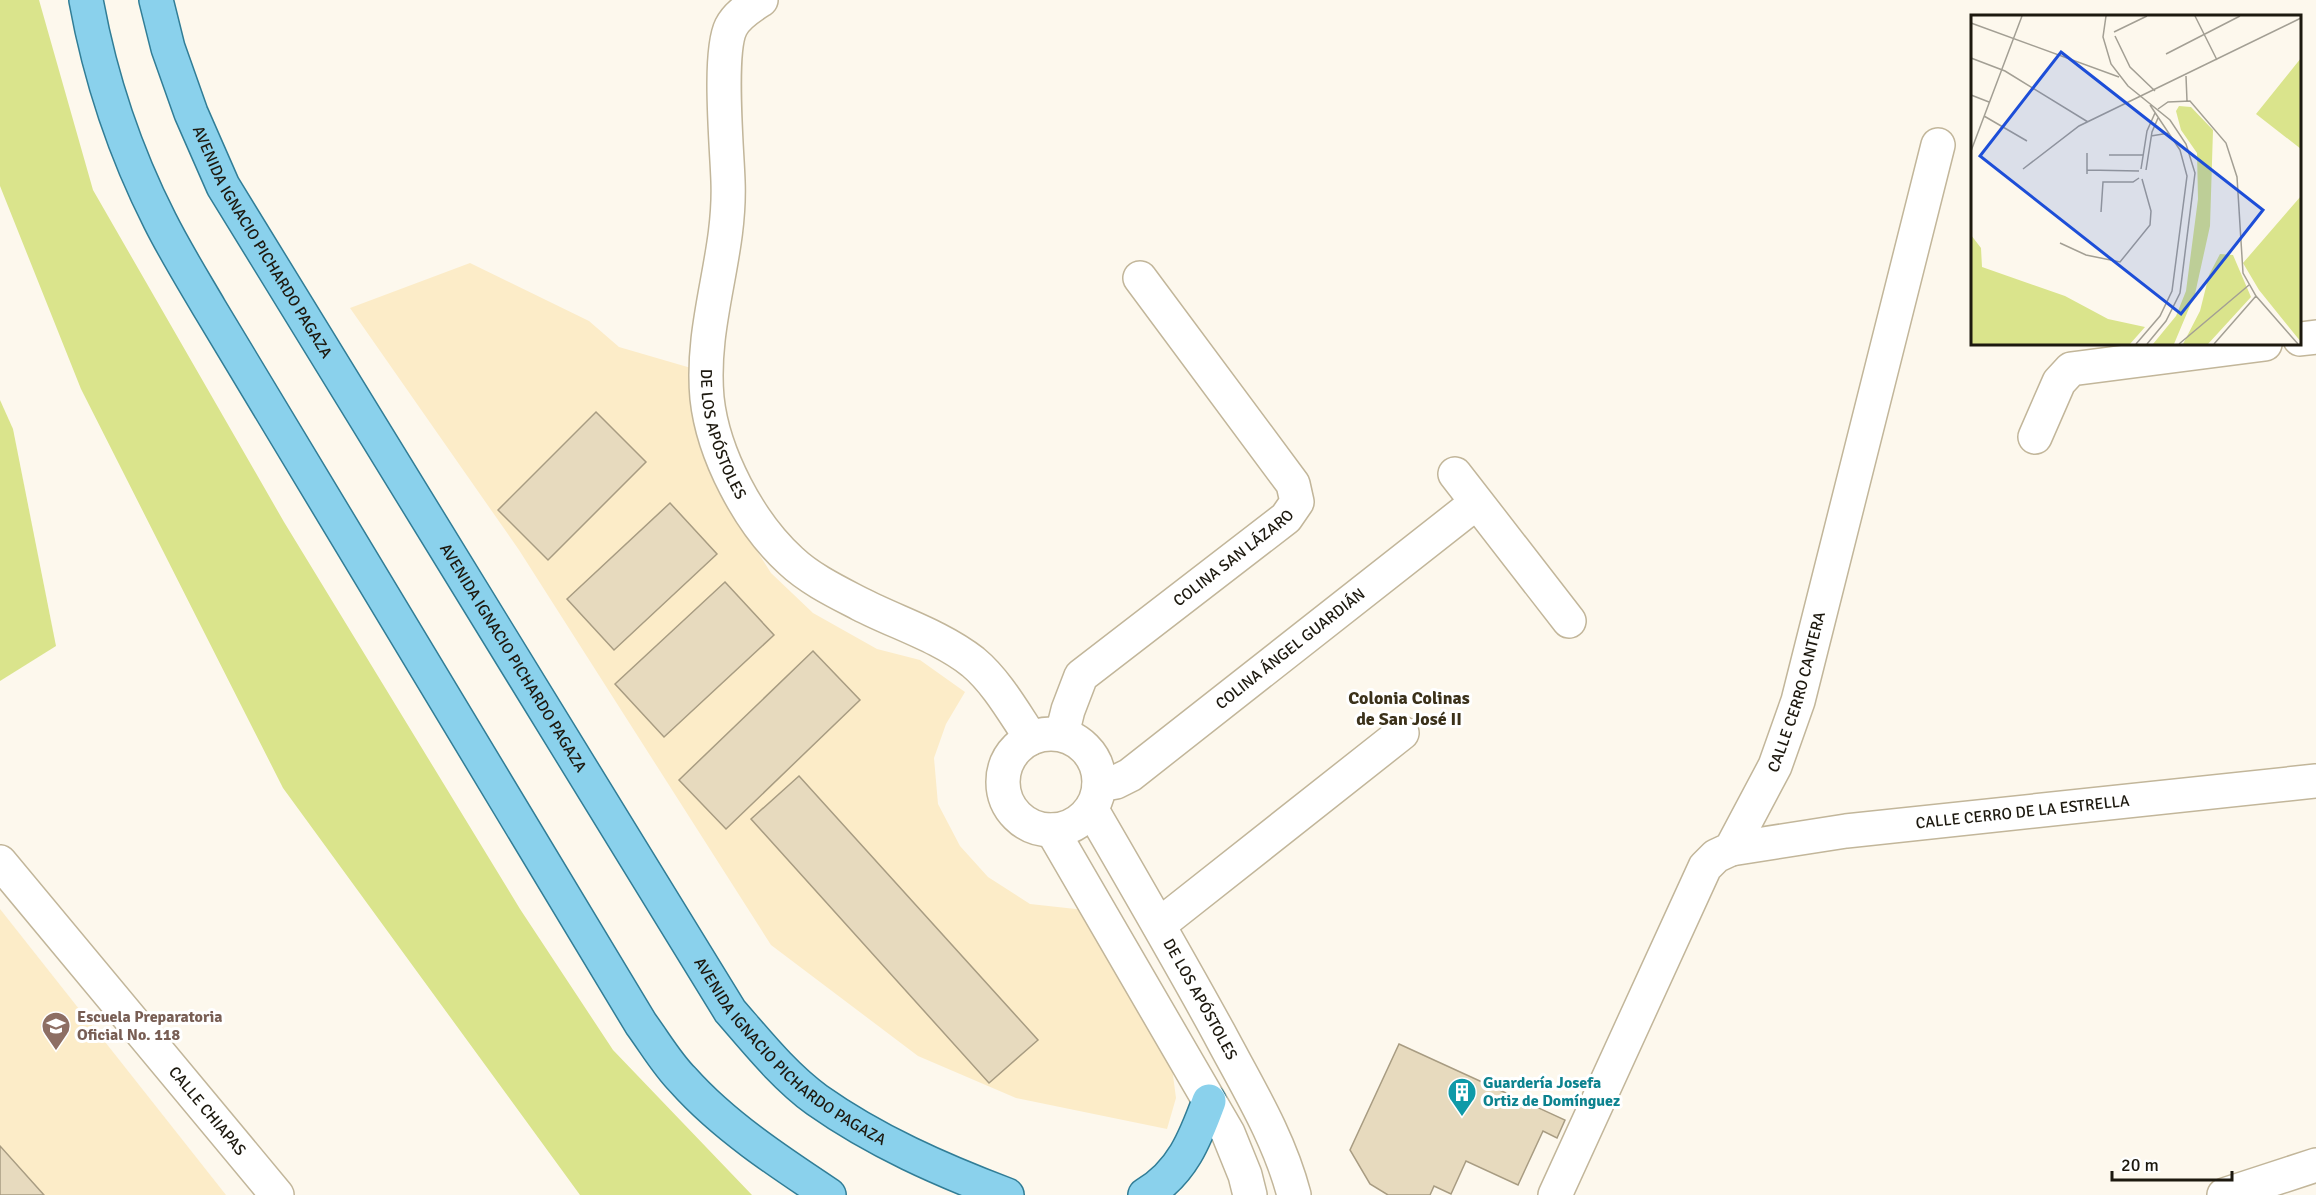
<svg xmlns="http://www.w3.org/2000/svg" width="2316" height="1195" font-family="Signika,sans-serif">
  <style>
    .built { fill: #fcecc8 }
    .green { fill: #dae48c }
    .building { fill: #e7dabe; stroke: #a89c82; stroke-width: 1.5 }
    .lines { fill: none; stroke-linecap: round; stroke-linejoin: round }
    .minor-casing { stroke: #c2b69a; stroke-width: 36 }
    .major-casing { stroke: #317d96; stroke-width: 36 }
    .minor { stroke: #fff; stroke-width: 33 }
    .major { stroke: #8ad1ec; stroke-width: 33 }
    .labels { text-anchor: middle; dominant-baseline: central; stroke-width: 6; stroke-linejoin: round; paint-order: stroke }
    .street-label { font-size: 16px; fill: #1d190f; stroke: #fff }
    .education-label { font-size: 16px; font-weight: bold; fill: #785e54; stroke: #fff; text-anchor: start }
    .culture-label { font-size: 16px; font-weight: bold; fill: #0d838f; stroke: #fff; text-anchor: start }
    .neighbourhood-label { font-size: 18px; font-weight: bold; fill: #3b311a; stroke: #fff }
    .inset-road { fill: none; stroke: #a39f94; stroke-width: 1.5 }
    .view { fill: #1d4ed8; fill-opacity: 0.15; stroke: #1d4ed8; stroke-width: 3 }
    .inset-edge { fill: none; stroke: #1d190f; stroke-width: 3 }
  </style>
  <rect width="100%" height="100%" fill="#fdf8ed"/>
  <g class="built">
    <polygon points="470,263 589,321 619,347 691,368 733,513 771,573 813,613 877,649 920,660 965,692 946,724 934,758 938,804 960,846 988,877 1030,904 1085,910 1171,1060 1176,1098 1167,1129 1016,1098 918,1056 771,945 519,550 350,308"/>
    <polygon points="0,909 226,1195 0,1195"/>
  </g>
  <g class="green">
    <polygon points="0,0 39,0 93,190 284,522 520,909 613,1050 752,1195 580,1195 283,788 81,389 0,186"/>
    <polygon points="0,400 13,429 56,646 0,681"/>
  </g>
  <g class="building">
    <polygon points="596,412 646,462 548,560 498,510"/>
    <polygon points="670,503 717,554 614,650 567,599"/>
    <polygon points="725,582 774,635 664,737 615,684"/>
    <polygon points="813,651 860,700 726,829 679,780"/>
    <polygon points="799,776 1038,1040 989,1083 751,819"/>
    <polygon points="1399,1044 1565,1120 1557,1138 1543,1131 1518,1185 1466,1161 1451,1194 1434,1186 1430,1195 1388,1195 1370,1184 1350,1150"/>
    <polygon points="0,1146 44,1195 0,1195"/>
  </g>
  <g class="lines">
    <g class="minor-casing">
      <g id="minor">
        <path id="s1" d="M761,0C750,7 737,15 731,27C718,53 727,149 728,181C731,256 700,322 707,398C713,454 749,523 791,561C810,579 837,592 860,604C897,623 940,636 973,662C997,682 1014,713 1031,738"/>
        <polyline points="2300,339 2316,337"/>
        <polyline points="2035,437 2059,382 2071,369 2265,344"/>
        <polyline points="1455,474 1569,621"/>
        <path id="s2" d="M1062,734L1068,710L1081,676L1286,518L1297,502L1293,484L1140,278"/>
        <circle cx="1051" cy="782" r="48"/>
        <path id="s3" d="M1099,785L1116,782L1130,775L1476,503"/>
        <path id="s4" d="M1092,810C1135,884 1178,958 1219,1033C1247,1086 1279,1137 1294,1195"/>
        <polyline points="1052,830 1228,1133 1245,1175 1250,1195"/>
        <path id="s5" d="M1731,849L1846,831L2316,781"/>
        <path id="s6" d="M0,862L277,1195"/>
        <polyline points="1159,925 1402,733"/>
        <path id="s7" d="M1555,1195L1705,867L1716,856L1731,849L1775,766L1798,701L1938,145"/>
        <polyline points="2224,1195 2316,1165"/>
      </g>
    </g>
    <g class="major-casing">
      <g id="major">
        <path d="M86,0C100,77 125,152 160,221C175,251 193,280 210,309L641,1024C655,1043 667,1064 683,1080C723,1125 779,1162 829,1195"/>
        <path id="s8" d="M156,0L168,48L191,113L223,186L730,1011C757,1042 784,1076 817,1100C875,1141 941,1170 1007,1195"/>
        <path d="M1145,1195C1182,1173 1195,1139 1209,1101"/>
      </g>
    </g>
    <use href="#minor" class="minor"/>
    <use href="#major" class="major"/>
  </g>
  <defs>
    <g id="school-pin" transform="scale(1.5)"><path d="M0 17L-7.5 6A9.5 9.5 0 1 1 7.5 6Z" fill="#8d6e63" stroke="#fff"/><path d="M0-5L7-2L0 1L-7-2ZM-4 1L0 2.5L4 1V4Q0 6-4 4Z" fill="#fff"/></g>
    <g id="building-pin" transform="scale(1.5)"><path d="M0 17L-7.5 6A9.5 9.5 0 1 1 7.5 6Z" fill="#0f9aa8" stroke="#fff"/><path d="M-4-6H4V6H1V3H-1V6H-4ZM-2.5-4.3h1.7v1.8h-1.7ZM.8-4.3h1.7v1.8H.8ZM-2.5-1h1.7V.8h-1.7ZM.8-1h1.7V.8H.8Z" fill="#fff"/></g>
  </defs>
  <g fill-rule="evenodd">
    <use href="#school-pin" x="56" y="1026"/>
    <use href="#building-pin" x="1462" y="1092"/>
  </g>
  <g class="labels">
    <g class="street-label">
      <text stroke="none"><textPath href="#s8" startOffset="266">AVENIDA IGNACIO PICHARDO PAGAZA</textPath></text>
      <text stroke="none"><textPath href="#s1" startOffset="453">DE LOS APÓSTOLES</textPath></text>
      <text stroke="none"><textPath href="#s2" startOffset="254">COLINA SAN LÁZARO</textPath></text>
      <text stroke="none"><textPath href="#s3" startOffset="237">COLINA ÁNGEL GUARDIÁN</textPath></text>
      <text stroke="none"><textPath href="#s8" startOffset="752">AVENIDA IGNACIO PICHARDO PAGAZA</textPath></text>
      <text stroke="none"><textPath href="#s7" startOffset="564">CALLE CERRO CANTERA</textPath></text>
      <text stroke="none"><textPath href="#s5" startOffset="294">CALLE CERRO DE LA ESTRELLA</textPath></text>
      <text stroke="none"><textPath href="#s4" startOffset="218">DE LOS APÓSTOLES</textPath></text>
      <text stroke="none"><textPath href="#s8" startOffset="1238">AVENIDA IGNACIO PICHARDO PAGAZA</textPath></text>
      <text stroke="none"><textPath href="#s6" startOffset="324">CALLE CHIAPAS</textPath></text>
    </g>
    <g class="education-label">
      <text x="77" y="1017">Escuela Preparatoria<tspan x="77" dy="18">Oficial No. 118</tspan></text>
    </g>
    <g class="culture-label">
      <text x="1483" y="1083">Guardería Josefa<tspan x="1483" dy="18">Ortiz de Domínguez</tspan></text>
    </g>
    <g class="neighbourhood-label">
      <text x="1409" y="698">Colonia Colinas<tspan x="1409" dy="21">de San José II</tspan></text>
    </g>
  </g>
  <g transform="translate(1971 15)">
    <rect width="330" height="330" fill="#fdf8ed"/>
    <path d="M330,43V134L285,99ZM208,91L220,92L242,115L239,211L224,279L203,329H182L205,301L215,276L227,184L226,138L210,115L205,96ZM330,181V327L288,275L272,248ZM0,220L10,233L11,252L94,281L137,304L174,312L159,329H0ZM249,239L262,240L280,282L237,329H212L229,296L238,260Z" fill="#dae48c"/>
    <path class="inset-road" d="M135,1L132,22L140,49L157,71L199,105L215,129L224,158L209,278L195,306L176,329M224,1L246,45M0,8L148,62M143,17L176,1M144,21L159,52L184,76M195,39L269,1M0,43L34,56L117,107M215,61L216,86M0,80L18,87M187,94L197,87L219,86L255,128L266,162L272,258L285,281L327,329M13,101L56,126M180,121L198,118M0,136L51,1M138,140H172M52,154L108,111L330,3M170,154L176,116L184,98M116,155L168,156M175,155L181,117L187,103M116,159V138M130,197L132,167H162L168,163M89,228L115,240L149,247L179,210L180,196L171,164M165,329L189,301L201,276L216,161L209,135L179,90M208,329L278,270M243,329L285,281"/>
    <path class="view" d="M90,37L292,195L210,299L9,141Z"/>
    <rect width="330" height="330" class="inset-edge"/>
  </g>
  <path d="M2112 1171v9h120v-9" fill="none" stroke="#1d190f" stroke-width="3"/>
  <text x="2121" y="1171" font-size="18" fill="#1d190f" stroke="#ffffff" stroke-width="4.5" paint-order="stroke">20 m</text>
</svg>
